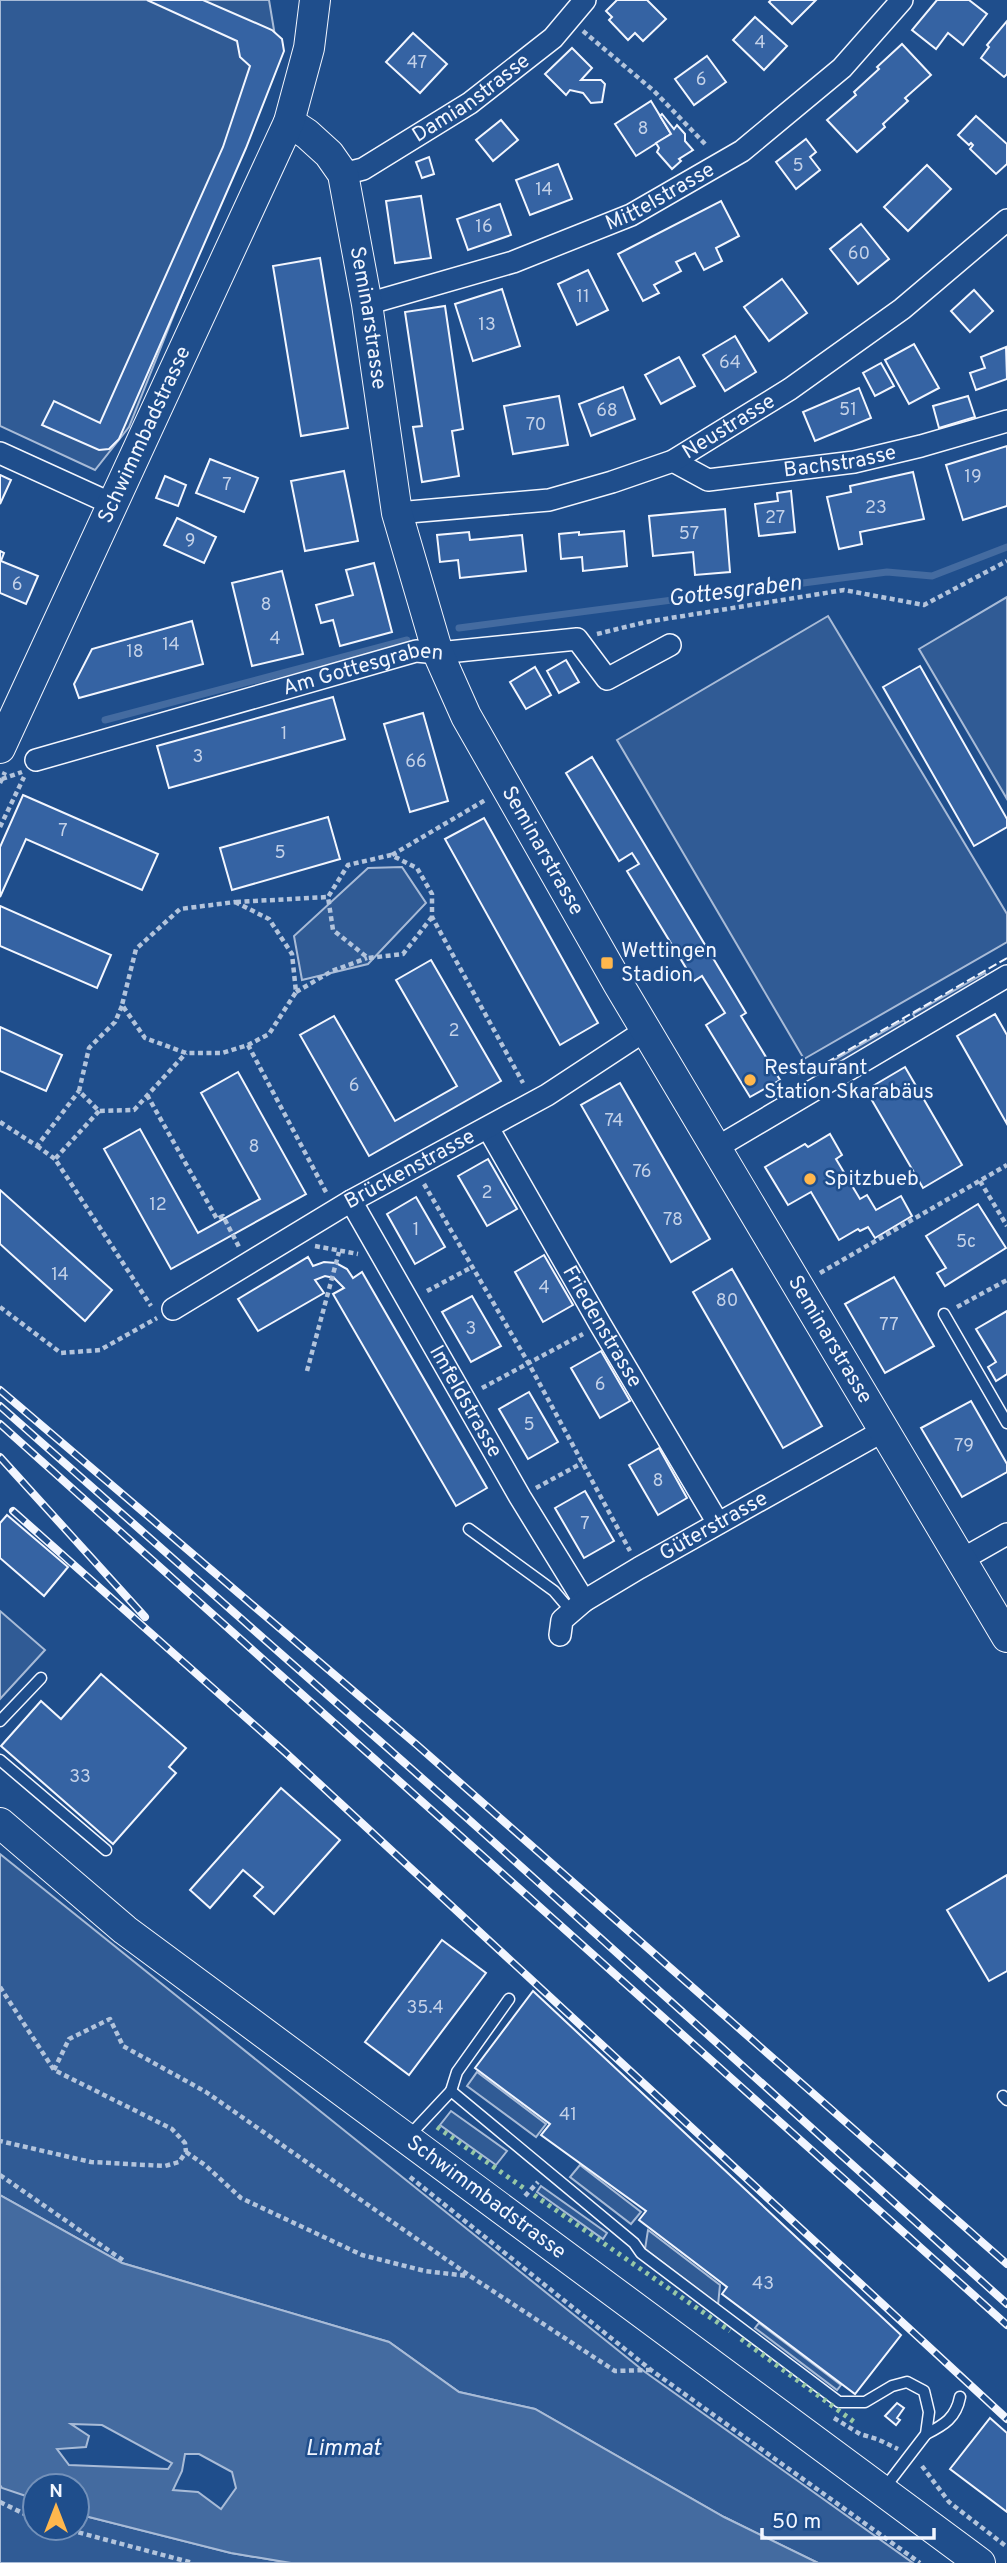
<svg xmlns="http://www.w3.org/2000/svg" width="1007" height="2563" font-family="Overpass,sans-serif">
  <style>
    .built { fill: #305b95; stroke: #a8bbd7; stroke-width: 2 }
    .water { fill: #446ba0; stroke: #a8bbd7; stroke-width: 2; fill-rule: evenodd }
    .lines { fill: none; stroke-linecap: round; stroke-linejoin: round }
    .stream { stroke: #446ba0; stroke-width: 7 }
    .building { fill: #3563a3; stroke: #f2f6ff; stroke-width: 2 }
    .lane-casing { stroke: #f2f6ff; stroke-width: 13 }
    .street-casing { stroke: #f2f6ff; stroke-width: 24 }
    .secondary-casing { stroke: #f2f6ff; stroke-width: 32 }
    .path { stroke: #b3c4dc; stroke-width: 4.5; stroke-dasharray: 5 3.5; stroke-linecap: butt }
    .lane { stroke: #1f4e8c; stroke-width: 10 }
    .street { stroke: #1f4e8c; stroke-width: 21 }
    .secondary { stroke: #1f4e8c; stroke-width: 30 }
    .rail-casing { stroke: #f2f6ff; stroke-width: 8 }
    .rail { stroke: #1f4e8c; stroke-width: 5; stroke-dasharray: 16; stroke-linecap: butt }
    .hedge { stroke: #97c8a6; stroke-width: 5; stroke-dasharray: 3.5 5; stroke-linecap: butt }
    .fence { stroke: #f2f6ff; stroke-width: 2; stroke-dasharray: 9 3.5; stroke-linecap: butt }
    .poi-dot { fill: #ffb74d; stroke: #1f4e8c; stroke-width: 2.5 }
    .labels { text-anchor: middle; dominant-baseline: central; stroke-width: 5; stroke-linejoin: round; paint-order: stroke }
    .number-label { font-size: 18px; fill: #c3d1e8 }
    .street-label { font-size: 21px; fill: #f2f6ff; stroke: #1f4e8c }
    .poi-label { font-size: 21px; fill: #f2f6ff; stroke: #1f4e8c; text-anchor: start }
    .water-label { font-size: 23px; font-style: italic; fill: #f2f6ff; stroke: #1f4e8c }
  </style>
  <rect width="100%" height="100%" fill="#1f4e8c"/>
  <g class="built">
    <polygon points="0,0 269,0 278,54 129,427 95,470 0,426"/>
    <polygon points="1007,597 1007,799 919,649"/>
    <polygon points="828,616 1007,914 1007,942 804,1059 617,740"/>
    <polygon points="402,867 426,903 368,964 302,980 294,936 368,868"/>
    <polygon points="985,973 989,979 917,1020 913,1014"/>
    <polygon points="904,1020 907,1026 820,1076 817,1070"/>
    <polygon points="0,1611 45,1650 0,1699"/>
    <polygon points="0,1854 645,2372 913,2563 818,2563 724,2517 535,2409 459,2392 389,2342 122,2263 0,2195"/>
    <polygon points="477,2072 546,2124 536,2137 467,2086"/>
    <polygon points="451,2111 507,2151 496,2165 440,2125"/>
    <polygon points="580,2165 641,2212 631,2224 570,2177"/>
    <polygon points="541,2186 607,2233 603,2239 537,2192"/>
    <polygon points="648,2230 720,2285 718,2305 645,2249"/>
    <polygon points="759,2323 841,2385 837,2390 755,2328"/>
    <polygon points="0,2485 35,2499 35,2528 77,2528 77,2514 231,2553 291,2563 0,2563"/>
  </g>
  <path class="water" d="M0,2195L122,2263L389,2342L459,2392L535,2409L724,2517L818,2563H291L231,2553L77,2514V2486H35V2499L2,2488L0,2485ZM71,2424L102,2425L172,2463L168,2469L69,2465L57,2449L86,2447L89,2436ZM185,2454H199L232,2472L236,2488L221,2509L198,2492L173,2490L182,2471Z"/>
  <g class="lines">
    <g class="stream">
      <polyline points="459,628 887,572 932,576 1007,547"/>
      <polyline points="105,720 407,640"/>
    </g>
  </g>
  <g class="building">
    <polygon points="147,0 203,0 272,30 282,39 284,51 246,148 119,439 109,449 99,450 42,425 54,401 100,423 223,147 250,66 240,57 237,41"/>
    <polygon points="617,0 647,0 666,19 643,41 635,33 628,40 609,20 612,17 606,11"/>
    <polygon points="771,0 816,0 792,24 769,2"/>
    <polygon points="937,0 969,0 987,14 963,45 948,33 936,49 912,30"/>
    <polygon points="755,17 787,46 764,70 733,40"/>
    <polygon points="1007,21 1007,74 1004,77 981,58 989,47 987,45"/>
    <polygon points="413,33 447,64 420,93 386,62"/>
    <polygon points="902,44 931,75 905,98 908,101 883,124 885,127 857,152 827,120 856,95 854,92 879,69 877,67"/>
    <polygon points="572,48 592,68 581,80 601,80 605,84 602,102 591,103 583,93 570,90 566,95 545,74"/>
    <polygon points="707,56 726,82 694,105 675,79"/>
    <polygon points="651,101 671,134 636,156 615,124"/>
    <polygon points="662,114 674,129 677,125 685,134 685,141 693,150 679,159 681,161 672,169 657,152 659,148 656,143 671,134 660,116"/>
    <polygon points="976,116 1007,144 1007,164 996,174 970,149 973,145 971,143 969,145 958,135"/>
    <polygon points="501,120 518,140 493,161 476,140"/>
    <polygon points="806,139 816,152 810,157 820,170 796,189 776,162"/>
    <polygon points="429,157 434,174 422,178 416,162"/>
    <polygon points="558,164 572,199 530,215 516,180"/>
    <polygon points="927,165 951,189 908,231 884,207"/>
    <polygon points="421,196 431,258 395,263 386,201"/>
    <polygon points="721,201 739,236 716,248 722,261 704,270 695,253 676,262 681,271 654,285 659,293 643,301 618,254"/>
    <polygon points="500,204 511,235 468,250 457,219"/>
    <polygon points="861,224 889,259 858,284 830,249"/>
    <polygon points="320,258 348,428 301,436 273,266"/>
    <polygon points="588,270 608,310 577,325 558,284"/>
    <polygon points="782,279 807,313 769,341 744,307"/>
    <polygon points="502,289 520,346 473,361 455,304"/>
    <polygon points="974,290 993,311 970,332 951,311"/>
    <polygon points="445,306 463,429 452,431 459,476 422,482 413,427 422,426 405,312"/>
    <polygon points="735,336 756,372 725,391 703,355"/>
    <polygon points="914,344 939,388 909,404 885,360"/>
    <polygon points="1006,347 1007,379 976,390 970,373 985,368 981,357"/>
    <polygon points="679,357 695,386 661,404 645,375"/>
    <polygon points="881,363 894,386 875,396 863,373"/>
    <polygon points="623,387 635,419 591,436 579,404"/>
    <polygon points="859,388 871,418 815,441 803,412"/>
    <polygon points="559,396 568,445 513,454 504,406"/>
    <polygon points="968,396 975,417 939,428 933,406"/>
    <polygon points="1007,446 1007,506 963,520 946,465"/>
    <polygon points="210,459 258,478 244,512 196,493"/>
    <polygon points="344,471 358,541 305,551 291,481"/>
    <polygon points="913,472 924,519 860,532 862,544 839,549 827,497 851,492 850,486"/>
    <polygon points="0,475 11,480 0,504"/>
    <polygon points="165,476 186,485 178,506 156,498"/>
    <polygon points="791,491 795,532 759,536 755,504 778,501 777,493"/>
    <polygon points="725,509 730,572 695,575 693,552 653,556 649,516"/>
    <polygon points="177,518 216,537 204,563 164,545"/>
    <polygon points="624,531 627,566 583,571 582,557 561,559 559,534 579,532 579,535"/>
    <polygon points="469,532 470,540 522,535 526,571 460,578 458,560 440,562 437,535"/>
    <polygon points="0,551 4,553 1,561 38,576 26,604 0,593"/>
    <polygon points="374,563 392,632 340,646 333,620 321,623 316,605 353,595 346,570"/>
    <polygon points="282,571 303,654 252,666 232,583"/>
    <polygon points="192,621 203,664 79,698 74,684 92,649"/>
    <polygon points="566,660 579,682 559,693 547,671"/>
    <polygon points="920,666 1007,819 1007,827 974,846 883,687"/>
    <polygon points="535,667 551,695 526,709 510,682"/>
    <polygon points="333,697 345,739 169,788 157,746"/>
    <polygon points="423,713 448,801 410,812 384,724"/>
    <polygon points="592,757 746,1013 741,1016 780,1080 750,1097 706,1025 725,1013 702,976 694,981 627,871 639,864 632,853 619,861 566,773"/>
    <polygon points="23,795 158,854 142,890 26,839 0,897 0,847"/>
    <polygon points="328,817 340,859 232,890 220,848"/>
    <polygon points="484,818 598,1023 560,1045 445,839"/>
    <polygon points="0,906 111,955 97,988 0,946"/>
    <polygon points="431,960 501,1081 369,1156 300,1035 334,1016 395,1121 457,1086 396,980"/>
    <polygon points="995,1014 1007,1035 1007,1124 957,1036"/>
    <polygon points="0,1027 62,1055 46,1091 0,1071"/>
    <polygon points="905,1067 962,1165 923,1188 866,1090"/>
    <polygon points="238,1072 306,1194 171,1269 104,1149 140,1129 198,1233 260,1199 201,1093"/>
    <polygon points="620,1083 710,1239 671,1262 581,1105"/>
    <polygon points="830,1134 842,1155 836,1159 860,1199 867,1195 876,1210 901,1196 912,1216 875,1238 868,1227 860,1231 858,1229 839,1240 811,1192 788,1205 765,1167 805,1144 808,1147"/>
    <polygon points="488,1159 517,1209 487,1226 458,1176"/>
    <polygon points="0,1190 112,1290 85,1321 0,1244"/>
    <polygon points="416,1197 445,1247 415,1264 387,1214"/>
    <polygon points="978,1204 1006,1248 945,1286 937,1273 946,1268 926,1236"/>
    <polygon points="544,1255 573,1305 543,1322 515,1272"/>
    <polygon points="308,1257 313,1266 324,1262 336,1263 347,1269 353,1278 362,1272 487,1488 456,1506 333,1294 344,1288 334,1278 325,1276 315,1280 324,1293 258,1331 238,1299"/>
    <polygon points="732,1269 822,1426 783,1448 693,1292"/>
    <polygon points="894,1277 934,1346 885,1373 845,1304"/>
    <polygon points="472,1296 501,1346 471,1362 442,1312"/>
    <polygon points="1007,1311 1007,1374 996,1381 988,1367 996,1362 976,1329"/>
    <polygon points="601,1351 630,1401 600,1418 571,1368"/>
    <polygon points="529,1392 558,1442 528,1459 499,1409"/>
    <polygon points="971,1401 1007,1464 1007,1472 962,1497 921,1428"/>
    <polygon points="659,1448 687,1498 658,1515 629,1465"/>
    <polygon points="585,1491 614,1541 584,1558 555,1508"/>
    <polygon points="7,1515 68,1567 44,1596 0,1558 0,1523"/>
    <polygon points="101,1674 186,1748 169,1767 176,1773 113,1844 1,1746 41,1701 61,1719"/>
    <polygon points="281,1788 340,1840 274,1914 254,1896 263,1887 243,1870 210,1908 190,1890"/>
    <polygon points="1007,1875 1007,1971 989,1981 947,1910"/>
    <polygon points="442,1940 486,1973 409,2075 365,2042"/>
    <polygon points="533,1991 901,2335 855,2394 722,2294 727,2287 639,2220 646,2211 541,2135 550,2124 475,2068"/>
    <polygon points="897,2403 904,2408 897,2418 900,2420 896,2425 885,2416"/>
    <polygon points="990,2418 1007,2433 1007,2512 950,2469"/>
  </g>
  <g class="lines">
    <g class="lane-casing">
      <g id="lane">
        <polyline points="944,1314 1007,1423"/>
        <polyline points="469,1529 554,1591 571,1611"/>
        <polyline points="0,1721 41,1678"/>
        <polyline points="0,1760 106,1850"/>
        <polyline points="451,2091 457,2072 509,1999"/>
        <polyline points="1003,2096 1007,2100"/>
        <polyline points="408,2137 451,2091 634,2243 641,2253 839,2402 865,2402 892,2386 907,2382 924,2391 929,2412 926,2434 883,2490"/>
        <path d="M926,2434C944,2425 956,2418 960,2397"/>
      </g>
    </g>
    <g class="street-casing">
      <g id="street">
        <path id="s1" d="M343,174L363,169L470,103L553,38L585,0"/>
        <path id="s2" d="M367,304L513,262L631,215L742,151L842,68L902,0"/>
        <polyline points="0,453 112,504"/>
        <path id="s3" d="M673,461L708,480L854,462L921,446L1007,421"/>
        <path id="s4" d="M397,513L549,500L612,482L673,461L790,389L902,309L1007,220"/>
        <path id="s5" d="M36,760L416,651L438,653L577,639L607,679L670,645"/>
        <path id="s6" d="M488,1128L600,1324L718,1523"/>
        <polyline points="716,1148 1007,976"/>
        <path id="s7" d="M351,1201L520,1497L584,1601"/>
        <path id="s8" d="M173,1309L351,1201L547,1095L646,1030"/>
        <polyline points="961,1560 1007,1534"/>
        <path id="s9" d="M560,1635L562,1620L584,1601L639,1568L883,1431"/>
      </g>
    </g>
    <g class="secondary-casing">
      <g id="secondary">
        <path id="s10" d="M289,122L307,134L329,154L343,174L367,304L397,513L438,653L466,716L619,985L1007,1637"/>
        <path id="s11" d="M0,748L289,122L309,48L315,0"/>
        <path id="s12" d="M0,1823L125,1930L980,2563"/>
      </g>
    </g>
    <g class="path">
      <polyline points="583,31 654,91 707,146"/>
      <polyline points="597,634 646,622 844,590 924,605 1007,561"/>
      <polyline points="2,779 22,772"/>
      <polyline points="0,783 5,772"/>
      <polyline points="0,827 24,777"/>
      <polyline points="392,855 487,799"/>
      <polygon points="235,902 269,919 292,954 296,992 269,1034 248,1045 222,1053 186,1053 145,1038 122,1005 136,949 180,909"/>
      <polyline points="236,902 328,897"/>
      <polyline points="432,917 403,954 368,958 333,930 328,897 348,865 391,855 417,868 432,894 432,917 523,1083"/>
      <polyline points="296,992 332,971 367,958"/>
      <polyline points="122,1006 115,1022 89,1048 79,1091 99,1111 134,1110 186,1053"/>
      <polyline points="248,1045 327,1194"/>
      <polyline points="147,1095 217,1219 223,1216 239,1247"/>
      <polyline points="99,1111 55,1159 151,1306"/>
      <polyline points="0,1122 37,1146 79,1091"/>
      <polyline points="37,1146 55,1159"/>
      <polyline points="980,1181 1007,1226"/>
      <polyline points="424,1184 529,1364 630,1551"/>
      <polyline points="315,1246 358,1254"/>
      <polyline points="820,1273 1007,1165"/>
      <polyline points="427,1291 472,1267"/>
      <polyline points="0,1307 61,1353 100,1350 157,1318"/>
      <polyline points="957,1307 1007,1280"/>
      <polyline points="307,1371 339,1252"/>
      <polyline points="482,1388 583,1334"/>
      <polyline points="536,1488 582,1463"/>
      <polyline points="0,1987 54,2070 172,2129 185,2143 186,2152 179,2162 165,2166 91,2162 0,2141"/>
      <polyline points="54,2070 69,2039 110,2019 123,2046 206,2092 470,2276 615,2371 650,2370"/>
      <polyline points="186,2152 205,2165 241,2198 362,2255 425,2271 468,2276"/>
      <polyline points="0,2175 124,2261"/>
      <polyline points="410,2177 651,2370 920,2563"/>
      <polyline points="525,2196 538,2182"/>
      <polyline points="834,2418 860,2434 877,2439 898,2449"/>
      <polyline points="922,2466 949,2502 1007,2547"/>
      <polyline points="0,2502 35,2519"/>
      <polyline points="62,2528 193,2563"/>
    </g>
    <use href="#lane" class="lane"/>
    <use href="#street" class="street"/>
    <use href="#secondary" class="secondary"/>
    <g class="rail-casing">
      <g id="rail">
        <polyline points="0,1390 417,1745 1007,2264"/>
        <polyline points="0,1406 467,1818 1007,2304"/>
        <polyline points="0,1424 1007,2325"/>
        <polyline points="0,1457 145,1617"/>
        <polyline points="13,1511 287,1754 1007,2419"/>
      </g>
    </g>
    <use href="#rail" class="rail"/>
    <g class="hedge">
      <polyline points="437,2127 525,2189"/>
      <polyline points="534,2195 730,2331"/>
      <polyline points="741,2339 857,2424"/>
    </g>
    <polyline class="fence" points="792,1073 807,1074 1007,958"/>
  </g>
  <g class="poi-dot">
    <rect x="600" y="956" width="14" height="14" rx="3.5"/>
    <circle cx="750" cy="1080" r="7"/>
    <circle cx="810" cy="1179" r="7"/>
  </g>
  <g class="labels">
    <g class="number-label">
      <text x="760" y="43">4</text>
      <text x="417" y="63">47</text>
      <text x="701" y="80">6</text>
      <text x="643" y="129">8</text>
      <text x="798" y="166">5</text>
      <text x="544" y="190">14</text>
      <text x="484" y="227">16</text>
      <text x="859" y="254">60</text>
      <text x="583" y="297">11</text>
      <text x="487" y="325">13</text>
      <text x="730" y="363">64</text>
      <text x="848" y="410">51</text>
      <text x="607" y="411">68</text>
      <text x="536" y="425">70</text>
      <text x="973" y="477">19</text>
      <text x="227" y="485">7</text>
      <text x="876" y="508">23</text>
      <text x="775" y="518">27</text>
      <text x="689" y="534">57</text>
      <text x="190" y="541">9</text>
      <text x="17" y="585">6</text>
      <text x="266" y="605">8</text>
      <text x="275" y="639">4</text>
      <text x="171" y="645">14</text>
      <text x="135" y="652">18</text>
      <text x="284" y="734">1</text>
      <text x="198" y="757">3</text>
      <text x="416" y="762">66</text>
      <text x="63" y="831">7</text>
      <text x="280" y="853">5</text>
      <text x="454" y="1031">2</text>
      <text x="354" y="1086">6</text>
      <text x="614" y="1121">74</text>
      <text x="254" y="1147">8</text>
      <text x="642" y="1172">76</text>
      <text x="487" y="1193">2</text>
      <text x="158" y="1205">12</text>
      <text x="673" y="1220">78</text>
      <text x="416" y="1230">1</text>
      <text x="966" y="1242">5c</text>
      <text x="60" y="1275">14</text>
      <text x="544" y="1288">4</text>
      <text x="727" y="1301">80</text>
      <text x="889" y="1325">77</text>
      <text x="471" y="1329">3</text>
      <text x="600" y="1385">6</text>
      <text x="529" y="1425">5</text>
      <text x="964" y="1446">79</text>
      <text x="658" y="1481">8</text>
      <text x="585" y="1524">7</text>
      <text x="80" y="1777">33</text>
      <text x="425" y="2008">35.4</text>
      <text x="568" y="2115">41</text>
      <text x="763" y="2284">43</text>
    </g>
    <g class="street-label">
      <text stroke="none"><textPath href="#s1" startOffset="150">Damianstrasse</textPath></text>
      <text stroke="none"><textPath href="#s2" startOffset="313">Mittelstrasse</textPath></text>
      <text stroke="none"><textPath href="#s10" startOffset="222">Seminarstrasse</textPath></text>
      <text stroke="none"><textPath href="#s4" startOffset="348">Neustrasse</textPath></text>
      <text stroke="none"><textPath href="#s11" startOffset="345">Schwimmbadstrasse</textPath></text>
      <text stroke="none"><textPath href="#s3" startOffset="173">Bachstrasse</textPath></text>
      <text stroke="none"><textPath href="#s5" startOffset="340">Am Gottesgraben</textPath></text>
      <text stroke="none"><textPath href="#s10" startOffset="789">Seminarstrasse</textPath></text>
      <text stroke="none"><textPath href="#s8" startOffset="275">Brückenstrasse</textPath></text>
      <text stroke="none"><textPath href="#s6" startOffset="229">Friedenstrasse</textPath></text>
      <text stroke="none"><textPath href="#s10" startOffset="1356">Seminarstrasse</textPath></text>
      <text stroke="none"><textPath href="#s7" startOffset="231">Imfeldstrasse</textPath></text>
      <text stroke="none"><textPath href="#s9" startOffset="194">Güterstrasse</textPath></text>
      <text stroke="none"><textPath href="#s12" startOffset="614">Schwimmbadstrasse</textPath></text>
    </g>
    <g class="poi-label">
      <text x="621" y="951">Wettingen<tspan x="621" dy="24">Stadion</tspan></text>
      <text x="764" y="1068">Restaurant<tspan x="764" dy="24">Station Skarabäus</tspan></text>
      <text x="824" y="1179">Spitzbueb</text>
    </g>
    <g class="water-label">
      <text transform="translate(735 592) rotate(-7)">Gottesgraben</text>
      <text x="343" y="2449">Limmat</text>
    </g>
  </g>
  <g transform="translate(56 2507)"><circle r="33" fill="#1f4e8c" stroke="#7391ba" stroke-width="2"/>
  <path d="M0-5L12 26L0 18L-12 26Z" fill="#ffb74d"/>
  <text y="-10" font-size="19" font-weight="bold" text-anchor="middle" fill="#f2f6ff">N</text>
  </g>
  <path d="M762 2528v10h172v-10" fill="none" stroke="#f2f6ff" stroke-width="3.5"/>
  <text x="772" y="2528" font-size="21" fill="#f2f6ff" stroke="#1f4e8c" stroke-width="5" paint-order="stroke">50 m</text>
</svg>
